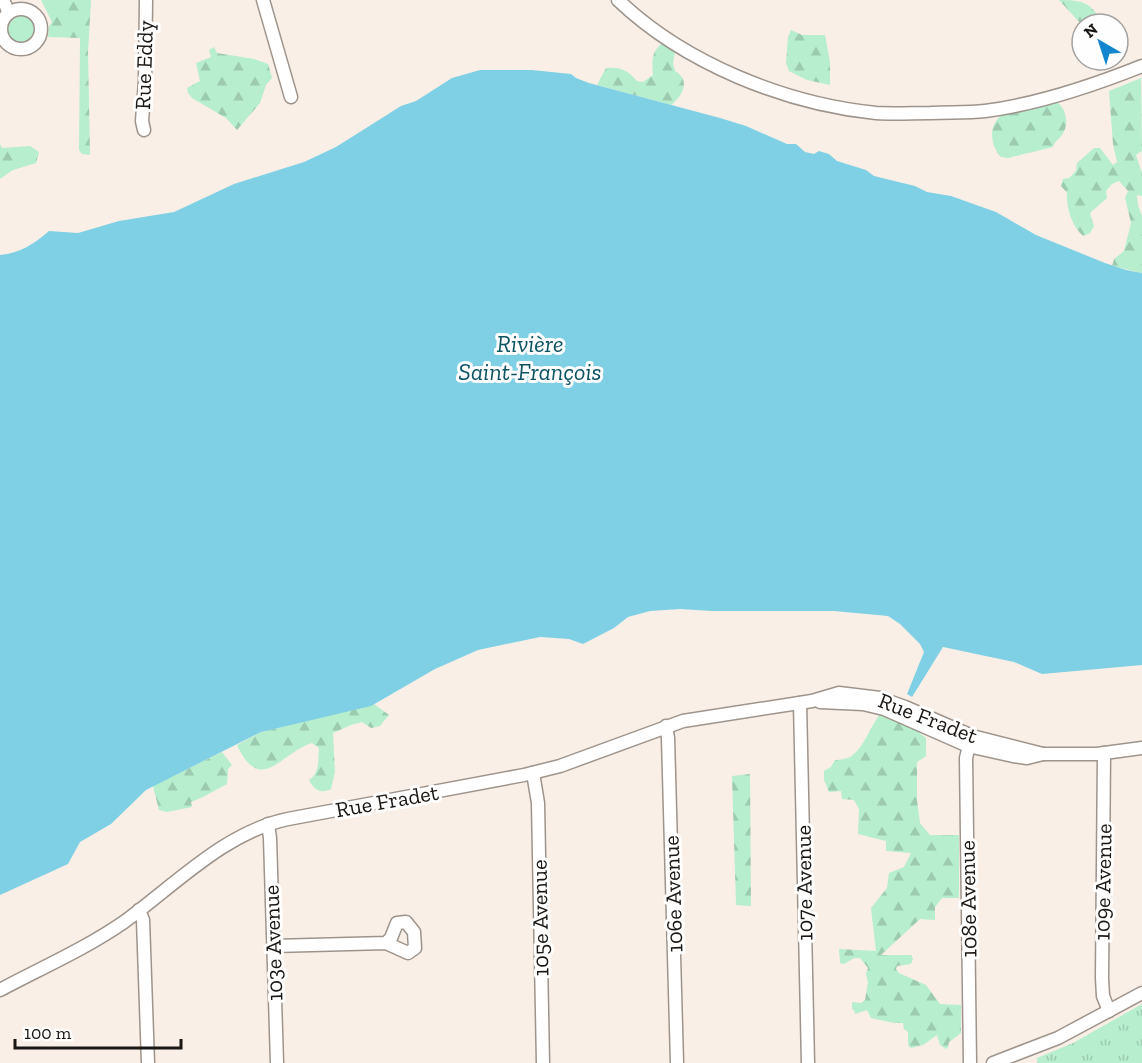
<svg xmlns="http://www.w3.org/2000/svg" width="1142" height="1063" font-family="'Zilla Slab',serif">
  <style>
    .green { fill: #b6eece }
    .forest { fill: url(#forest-firs) }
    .park { fill: url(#park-tufts) }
    .water { fill: #7fd0e5 }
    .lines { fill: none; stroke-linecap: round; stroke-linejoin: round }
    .street-casing { stroke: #9e948c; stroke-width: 15 }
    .street { stroke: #fff; stroke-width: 12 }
    .labels { text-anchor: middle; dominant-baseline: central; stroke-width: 6; stroke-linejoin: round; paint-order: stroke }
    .street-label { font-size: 22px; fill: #1a1613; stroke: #fefefe }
    .water-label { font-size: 24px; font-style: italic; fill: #0c5363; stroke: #fefefe }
  </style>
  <defs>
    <pattern id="forest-firs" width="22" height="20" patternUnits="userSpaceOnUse" patternTransform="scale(1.5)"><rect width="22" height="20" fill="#b6eece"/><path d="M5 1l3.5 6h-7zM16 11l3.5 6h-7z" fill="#9ccbb0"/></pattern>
    <pattern id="park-tufts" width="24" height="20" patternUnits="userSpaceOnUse" patternTransform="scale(1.5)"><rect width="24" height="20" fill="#b6eece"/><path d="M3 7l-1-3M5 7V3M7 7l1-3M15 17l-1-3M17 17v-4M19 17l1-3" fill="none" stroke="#9ccbb0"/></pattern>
  </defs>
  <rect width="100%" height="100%" fill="#f9efe6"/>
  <circle class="green" cx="20" cy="29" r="14"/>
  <g class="forest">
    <polygon points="41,0 91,0 88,52 90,155 82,154 79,150 80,38 48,37 49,26 52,22"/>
    <path d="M1059,0C1082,0 1092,2 1102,24L1082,25Z"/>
    <polygon points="791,30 802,35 825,35 830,62 830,85 807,80 789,71 786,63 788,37"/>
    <path d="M662,43L675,52L673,64L675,71C691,80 683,96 671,105L597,85L606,68C621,67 627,70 637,81L643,82L653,75C652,60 651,53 662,43Z"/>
    <polygon points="214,47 217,53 254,59 268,64 272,78 266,85 260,103 237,130 226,118 192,98 188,93 187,88 200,81 196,63 211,57 209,50"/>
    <path d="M1141,78L1142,151L1136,155L1142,173V196L1137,195L1138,205L1142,216V273L1112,266L1114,259L1124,251L1131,223L1125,198L1128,191L1119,181L1112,184L1106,191L1107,198L1090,213L1094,226L1090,233L1083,236C1072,227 1066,207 1067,193L1061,186L1063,179L1069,178L1076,171L1077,163L1094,148H1100L1113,165L1117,162L1113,144L1109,91Z"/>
    <path d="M1057,102C1067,110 1069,125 1062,135C1058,140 1055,141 1053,147L1008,158L1001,157C990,145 988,125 1002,115Z"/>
    <polygon points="0,144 2,148 30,146 39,152 36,163 13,170 0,179"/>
    <path d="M374,704L389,715L380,726L371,728L362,722L351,725L333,733L335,772L331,789C321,794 314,790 309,780C320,773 318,760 319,748L312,743C280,753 261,796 237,745L261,732Z"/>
    <path d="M881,713L905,722L926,738V756L917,762V800L920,823L930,835H959V898H942L935,907V920L920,919L881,955H911L913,959L911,964L897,966L896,969L899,973L926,985L940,1004L961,1005V1033L949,1042L948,1047L946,1049L940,1045L937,1035L923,1045L911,1048L908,1045V1032L904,1029L903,1023H894L871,1018L867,1010L855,1014L854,1010L852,1009V1002L861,1003L865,1000L868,982L866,974L868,968L860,958H854L844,964L840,963L839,949L876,951L871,908L887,888L889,873L904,867L911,853L886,851V841L858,834L859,809L854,800L842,799L841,791L829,792L824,780V771L831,767L835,760C839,760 846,759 850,757C864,749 870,726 881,713Z"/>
    <polygon points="222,752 232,765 228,769 227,784 203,797 191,802 192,807 167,812 159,810 153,786"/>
    <polygon points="750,774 751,906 736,905 732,776"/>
  </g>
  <polygon class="park" points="1142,1004 1142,1063 1037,1063 1037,1058 1073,1043"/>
  <path class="water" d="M480,70H532L571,74L576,78L589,83L720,118L746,126L787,144H796L805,152L814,154L819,151L829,154L837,161L866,170L874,176L915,186L927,192L951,196L996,212L1036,235L1105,263L1126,270L1142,273V665L1042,674L1014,662L943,647L912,697L907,694L924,652L920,644L900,624L888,616L834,611H712L680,609L650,611L628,617L614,628L583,644L569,639L540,637L478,650L435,669L371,706L261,732L146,790L111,824L80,842L68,864L0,895V255C20,253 34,244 49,231L78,233L119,221L174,212L234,184L304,162L336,147L401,106L416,101L452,78Z"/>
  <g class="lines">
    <g class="street-casing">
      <g id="street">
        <polyline points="3,0 9,13"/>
        <polyline points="263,0 291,97"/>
        <path d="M618,0C684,63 785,104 876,113C894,114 913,113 931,113C949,112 967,113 985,111C1039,104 1092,86 1142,66"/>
        <circle cx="21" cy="29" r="20"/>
        <polyline points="144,130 142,121 145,81 146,0"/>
        <polyline points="820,702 863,704 884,709 968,746 1013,756 1027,758 1043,754 1097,754 1142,748"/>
        <polyline points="800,703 808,1063"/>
        <polyline points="666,726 668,738 677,1063"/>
        <polyline points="1104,753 1102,978 1103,996 1109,1011"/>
        <polyline points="533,773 538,803 543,1063"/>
        <polyline points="268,824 270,838 277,1063"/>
        <polyline points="139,910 143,920 148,1063"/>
        <polyline points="274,946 386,943 408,953 415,948 414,932 406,922 397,923 391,938 386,943"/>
        <path d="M0,990C41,968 85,949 124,922C175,885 225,832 288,819L524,775L560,766L683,721L812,701L839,693L880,698L905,707L972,736L1043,754"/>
        <polyline points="970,1063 966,758 971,738"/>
        <polyline points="993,1063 1058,1038 1142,993"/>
      </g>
    </g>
    <use href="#street" class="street"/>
  </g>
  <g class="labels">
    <g class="street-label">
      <text transform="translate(144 65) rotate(-88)">Rue Eddy</text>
      <text transform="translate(928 718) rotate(21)">Rue Fradet</text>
      <text transform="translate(387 801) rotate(-10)">Rue Fradet</text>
      <text transform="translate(1103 882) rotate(-89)">109e Avenue</text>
      <text transform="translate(804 883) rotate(-91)">107e Avenue</text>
      <text transform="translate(673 894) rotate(-92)">106e Avenue</text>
      <text transform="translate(968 899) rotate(-91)">108e Avenue</text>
      <text transform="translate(540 918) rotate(-91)">105e Avenue</text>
      <text transform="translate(273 943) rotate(-92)">103e Avenue</text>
    </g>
    <g class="water-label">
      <text x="530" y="343">Rivière<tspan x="530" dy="28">Saint-François</tspan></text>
    </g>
  </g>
  <g transform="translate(1100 42) rotate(321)"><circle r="28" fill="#fefefe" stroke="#a3a1a0" stroke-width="1.5"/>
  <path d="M0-4.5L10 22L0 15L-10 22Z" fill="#1486cf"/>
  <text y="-9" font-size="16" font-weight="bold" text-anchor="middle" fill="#1a1613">N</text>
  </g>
  <path d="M15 1039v9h166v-9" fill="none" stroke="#1a1613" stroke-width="3"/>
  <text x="24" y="1039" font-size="18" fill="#1a1613" stroke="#fefefe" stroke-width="4.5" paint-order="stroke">100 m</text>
</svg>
